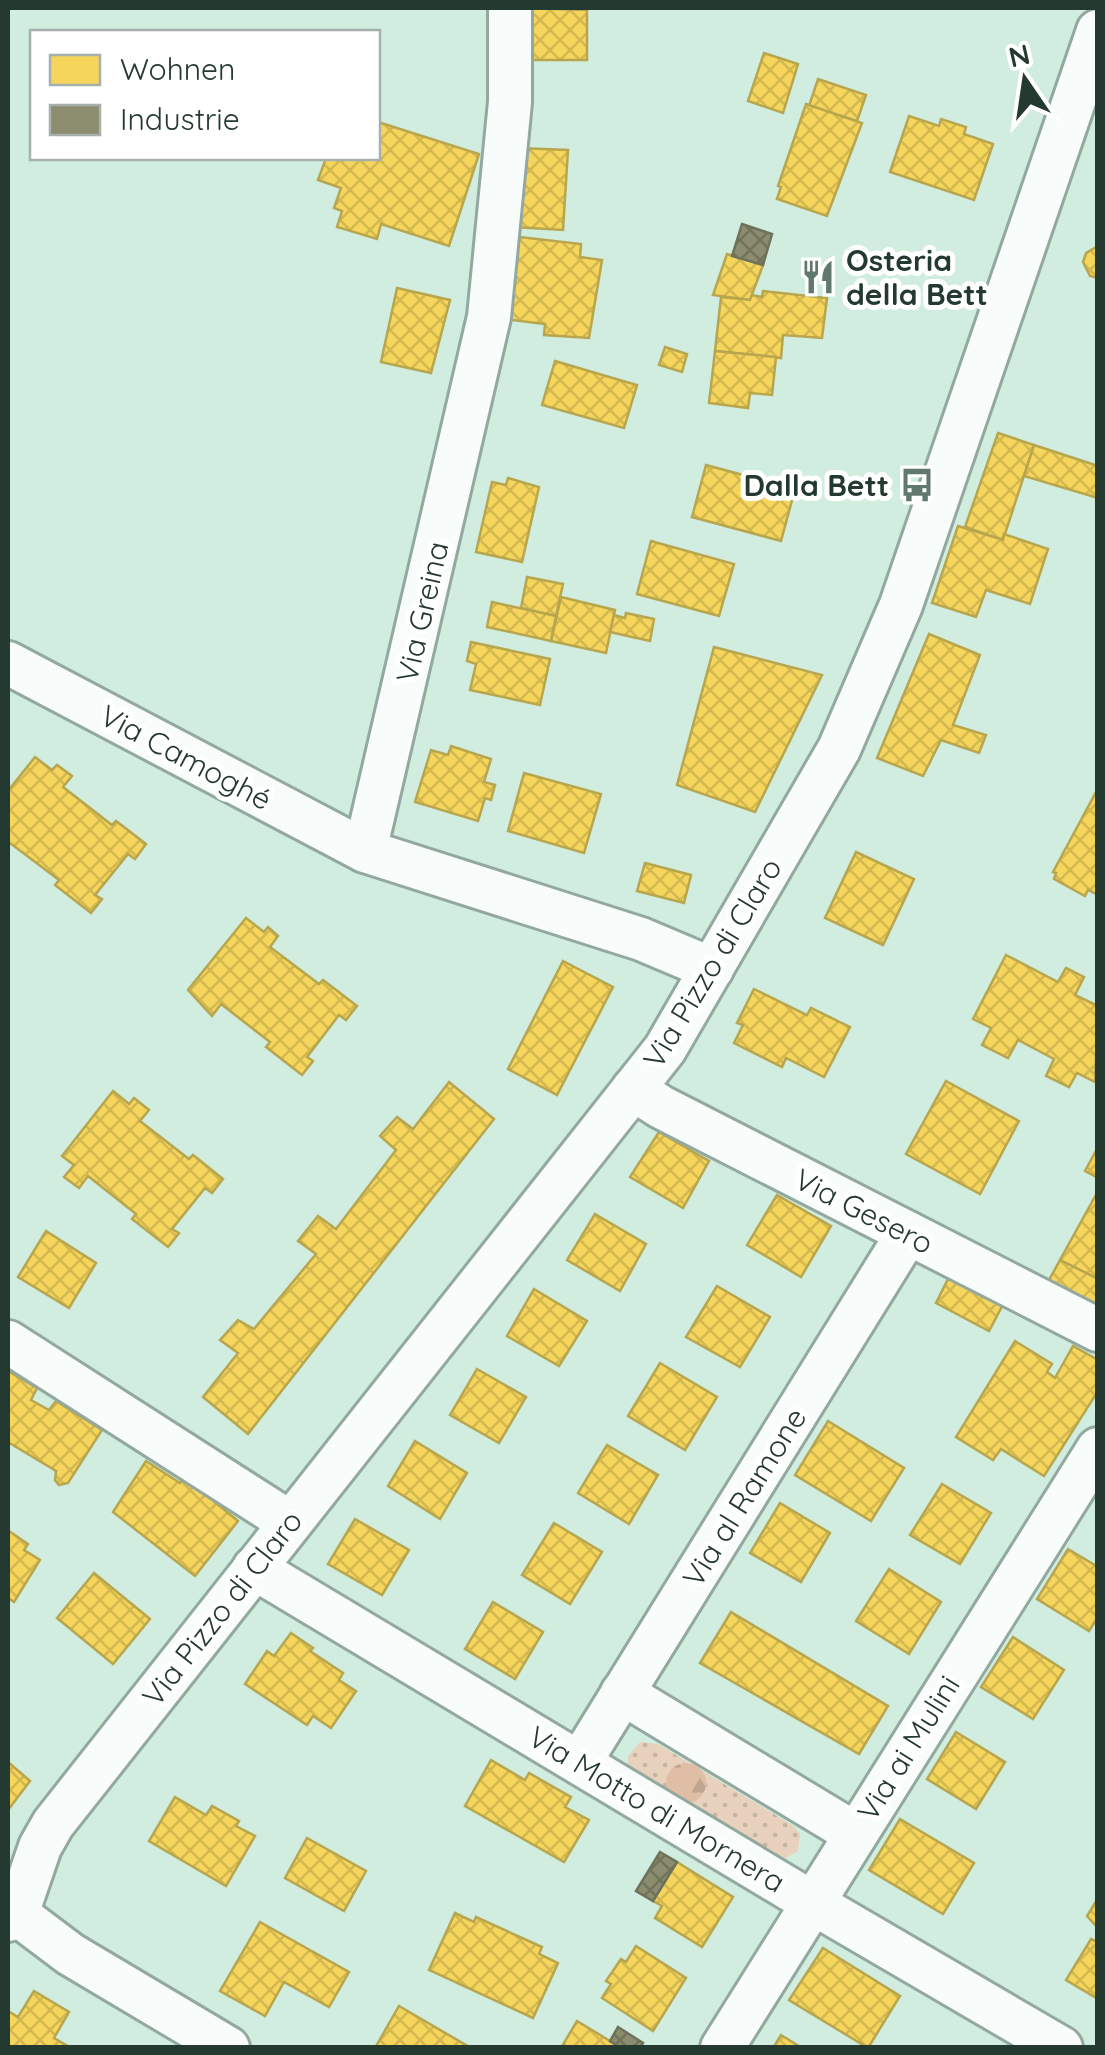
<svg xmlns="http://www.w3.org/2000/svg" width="1105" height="2055" font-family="Quicksand,sans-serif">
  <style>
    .grass { fill: url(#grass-dots) }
    .forest { fill: url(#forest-firs) }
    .homes { fill: url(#homes-cross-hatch); stroke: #b7a64e; stroke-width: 2.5 }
    .industry { fill: url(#industry-cross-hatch); stroke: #6d735b; stroke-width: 2.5 }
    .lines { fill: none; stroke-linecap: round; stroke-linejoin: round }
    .street-casing { stroke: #93a89e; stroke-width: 48 }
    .street { stroke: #f8fcfa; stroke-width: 42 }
    .labels { text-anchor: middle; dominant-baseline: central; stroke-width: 10; stroke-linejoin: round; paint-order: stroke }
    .poi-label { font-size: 30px; font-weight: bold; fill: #24392f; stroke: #fff; text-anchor: start }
    .street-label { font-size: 30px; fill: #24392f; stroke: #fff }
  </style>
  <defs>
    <pattern id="grass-dots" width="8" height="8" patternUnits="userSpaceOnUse" patternTransform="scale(2.5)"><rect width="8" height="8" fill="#e8d2bd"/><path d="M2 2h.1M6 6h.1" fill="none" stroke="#c7b5a3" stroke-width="1.8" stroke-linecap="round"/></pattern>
    <pattern id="forest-firs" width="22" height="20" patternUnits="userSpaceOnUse" patternTransform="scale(2.5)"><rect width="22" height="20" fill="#dfbea5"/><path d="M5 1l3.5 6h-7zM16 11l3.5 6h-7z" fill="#bfa48e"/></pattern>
    <pattern id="homes-cross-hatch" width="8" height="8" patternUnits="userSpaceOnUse" patternTransform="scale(2.5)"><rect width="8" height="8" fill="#f6d55c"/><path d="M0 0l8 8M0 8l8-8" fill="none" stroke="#d3b850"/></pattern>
    <pattern id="industry-cross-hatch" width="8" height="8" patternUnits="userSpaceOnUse" patternTransform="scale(2.5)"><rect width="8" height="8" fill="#8c8c6e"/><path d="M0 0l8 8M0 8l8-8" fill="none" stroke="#72735b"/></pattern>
  </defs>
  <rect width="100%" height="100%" fill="#d1eddf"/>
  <polygon class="grass" points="640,1742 658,1744 792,1825 800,1834 798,1851 782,1860 628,1768 628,1756"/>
  <circle class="forest" cx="686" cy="1783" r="20"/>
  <g class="homes">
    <polygon points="521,8 587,10 587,60 521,60"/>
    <polygon points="764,53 798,64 783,113 748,101"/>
    <polygon points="818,79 866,95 857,121 809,106"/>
    <polygon points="806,104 862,123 827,216 777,199 781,187 778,186"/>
    <polygon points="909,116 939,126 941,119 966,127 964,134 993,144 974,200 890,172"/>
    <polygon points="378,122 479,154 449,246 381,224 377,239 337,227 342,211 334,208 341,188 318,180 326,158 378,158"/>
    <polygon points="518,148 568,150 563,230 514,227"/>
    <polygon points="511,236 581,244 580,257 602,260 589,338 544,335 545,324 504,319"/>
    <polygon points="1098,246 1098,278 1090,276 1083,262 1086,253"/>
    <polygon points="727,254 763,265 750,300 713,295"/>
    <polygon points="397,288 450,300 431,373 381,362"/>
    <polygon points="763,291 827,298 822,338 783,335 781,358 715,351 721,297 750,300 752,295 762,297"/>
    <polygon points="665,347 687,354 682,372 659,365"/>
    <polygon points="715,351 776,357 772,395 750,393 748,408 709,403"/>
    <polygon points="555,361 637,385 624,428 542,405"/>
    <polygon points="998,433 1034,445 1003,540 965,527"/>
    <polygon points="1034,445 1098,466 1098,498 1024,476"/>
    <polygon points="706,465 795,489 781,541 692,517"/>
    <polygon points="508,478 539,487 522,562 476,552 492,482 506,485"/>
    <polygon points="958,526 1003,540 1004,534 1048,549 1030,604 986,590 976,617 932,603"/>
    <polygon points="651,541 734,564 719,616 637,594"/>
    <polygon points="527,577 563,584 556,616 521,608"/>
    <polygon points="561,597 615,610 606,653 551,641"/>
    <polygon points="492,602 556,616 551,641 487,627"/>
    <polygon points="626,613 654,619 650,641 610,632 614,615 625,618"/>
    <polygon points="929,634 980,655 953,725 986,735 979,753 941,740 923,776 877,758"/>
    <polygon points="471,642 550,659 540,705 470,690 476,664 467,661"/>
    <polygon points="714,647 822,675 755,812 677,785"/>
    <polygon points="451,746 491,759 484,782 495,785 491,800 485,798 478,821 415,802 431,750 448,755"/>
    <polygon points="35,757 52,770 57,765 72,776 63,787 112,825 116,821 146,844 135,859 128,854 95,895 102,899 91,913 55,885 59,880 10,843 8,846 8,791"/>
    <polygon points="524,773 601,794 584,853 508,831"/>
    <polygon points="1096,792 1098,895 1088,890 1085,896 1054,879 1056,873 1053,872"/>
    <polygon points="856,852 914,879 883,945 825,918"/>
    <polygon points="645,863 691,875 684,903 637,891"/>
    <polygon points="246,918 264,932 268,927 278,936 270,947 319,984 323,980 357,1006 346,1020 339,1015 307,1057 313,1061 302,1075 266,1047 270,1042 221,1004 212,1016 188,990"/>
    <polygon points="1006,955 1058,982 1066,968 1084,977 1075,995 1098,1006 1095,1082 1077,1073 1069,1087 1046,1076 1054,1059 1018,1040 1008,1058 982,1045 991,1028 973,1019"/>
    <polygon points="563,961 613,987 557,1095 508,1069"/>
    <polygon points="754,989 807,1015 811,1008 850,1027 824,1077 786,1058 782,1067 734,1043 743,1025 737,1023"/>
    <polygon points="946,1081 1019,1121 980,1194 906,1154"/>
    <polygon points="449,1082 494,1119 248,1434 203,1397 238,1353 220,1340 238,1320 254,1329 316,1254 298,1241 318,1216 336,1229 396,1150 380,1136 397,1117 413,1129"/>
    <polygon points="113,1091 129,1104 134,1098 149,1110 140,1121 189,1159 193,1155 223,1179 212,1193 205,1188 172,1229 179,1233 168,1247 132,1219 136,1214 88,1176 79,1188 64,1177 74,1165 62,1156"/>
    <polygon points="659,1132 709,1161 683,1208 630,1177"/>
    <polygon points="1098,1147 1098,1178 1085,1171"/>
    <polygon points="1098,1191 1098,1279 1060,1260"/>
    <polygon points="777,1195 831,1226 801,1277 747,1245"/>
    <polygon points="595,1214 646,1244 620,1291 567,1260"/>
    <polygon points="46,1231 96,1263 69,1308 18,1277"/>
    <polygon points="1060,1260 1098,1279 1098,1315 1043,1291"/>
    <polygon points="954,1267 1008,1295 989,1331 936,1303"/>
    <polygon points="717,1286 770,1317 740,1367 686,1337"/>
    <polygon points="534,1289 587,1321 559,1366 507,1336"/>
    <polygon points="1015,1341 1052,1364 1047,1372 1055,1378 1073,1346 1098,1360 1098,1391 1044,1476 1001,1449 993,1460 956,1437"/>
    <polygon points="660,1363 717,1397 685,1450 628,1416"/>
    <polygon points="477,1369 526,1397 499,1443 450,1415"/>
    <polygon points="8,1371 37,1388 31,1400 49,1410 56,1401 102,1430 68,1483 59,1485 55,1480 56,1471 8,1442"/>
    <polygon points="828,1421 904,1468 871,1521 795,1475"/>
    <polygon points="415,1441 467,1473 440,1519 388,1486"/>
    <polygon points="607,1445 658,1475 629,1524 578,1493"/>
    <polygon points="146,1461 180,1483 183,1476 238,1521 195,1576 113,1512"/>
    <polygon points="942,1484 991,1513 960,1564 910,1535"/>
    <polygon points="780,1503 830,1533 801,1582 750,1553"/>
    <polygon points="355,1519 409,1550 382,1595 328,1564"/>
    <polygon points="554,1523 602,1552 570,1604 522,1575"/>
    <polygon points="9,1531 28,1544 24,1550 40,1560 14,1602 8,1598"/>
    <polygon points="1068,1549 1098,1567 1098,1617 1089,1631 1037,1599"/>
    <polygon points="889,1569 941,1602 909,1654 856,1621"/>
    <polygon points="94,1573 150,1619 113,1664 57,1618"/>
    <polygon points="493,1602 543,1632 515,1679 465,1649"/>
    <polygon points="731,1612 888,1706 859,1754 700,1663"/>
    <polygon points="291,1633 313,1648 310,1651 343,1673 339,1680 356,1691 331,1728 313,1716 307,1725 245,1684 267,1651 274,1656"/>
    <polygon points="1013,1637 1064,1670 1033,1719 981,1687"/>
    <polygon points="956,1732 1005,1762 976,1809 927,1779"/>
    <polygon points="491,1760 525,1780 529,1773 571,1797 565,1807 589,1820 564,1862 465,1806"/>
    <polygon points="8,1762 30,1781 8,1810"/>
    <polygon points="175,1797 206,1815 212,1806 239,1821 236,1826 255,1836 226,1886 149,1841"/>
    <polygon points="900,1819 974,1863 943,1914 869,1870"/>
    <polygon points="307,1838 366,1871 344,1911 285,1878"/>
    <polygon points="677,1862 733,1897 702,1947 655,1918 662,1906 653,1901"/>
    <polygon points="1098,1898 1098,1928 1087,1916"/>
    <polygon points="455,1913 474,1922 476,1917 542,1947 539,1954 558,1963 533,2018 429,1970"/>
    <polygon points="260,1922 349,1972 329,2007 284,1982 265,2016 220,1991"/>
    <polygon points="1091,1939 1098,1942 1098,1999 1066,1980"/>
    <polygon points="636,1946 686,1978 653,2031 602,1998 611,1984 606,1981 621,1959 626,1962"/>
    <polygon points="823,1948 900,1996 868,2048 789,2000"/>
    <polygon points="34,1991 69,2012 54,2038 71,2048 8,2048 8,2011 18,2017"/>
    <polygon points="399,2006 471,2048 375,2048"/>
    <polygon points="577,2021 610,2041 621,2048 561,2048"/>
    <polygon points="781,2035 802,2048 773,2048"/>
  </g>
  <g class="industry">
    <polygon points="742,224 772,234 763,265 732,256"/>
    <polygon points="660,1852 677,1862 653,1901 636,1891"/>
    <polygon points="618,2027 643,2043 640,2048 621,2048 610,2041"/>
  </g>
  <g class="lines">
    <g class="street-casing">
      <g id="street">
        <polyline points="510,8 510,102 489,317 365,851 641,939 712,969"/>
        <polyline points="8,663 365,851"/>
        <polyline points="633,1089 661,1107 1098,1330"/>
        <polyline points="8,1342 289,1522"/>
        <polyline points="254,1568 811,1902 1061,2048"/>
        <polyline points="622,1693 854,1833"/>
        <polyline points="580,1762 908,1233"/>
        <polyline points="17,1914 70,1954 228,2048"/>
        <polyline points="8,1920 17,1914 40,1847 53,1824 665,1049 839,749 901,605 1098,31"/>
        <polyline points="722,2048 1098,1449"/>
      </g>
    </g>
    <use href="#street" class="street"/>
  </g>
  <defs>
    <g id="restaurant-bare" transform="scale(2.7)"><path d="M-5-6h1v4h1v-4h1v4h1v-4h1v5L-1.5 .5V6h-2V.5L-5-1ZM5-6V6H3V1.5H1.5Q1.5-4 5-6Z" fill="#61786d" stroke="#fff" stroke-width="2.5" paint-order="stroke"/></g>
    <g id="bus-bare" transform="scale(2.7)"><path d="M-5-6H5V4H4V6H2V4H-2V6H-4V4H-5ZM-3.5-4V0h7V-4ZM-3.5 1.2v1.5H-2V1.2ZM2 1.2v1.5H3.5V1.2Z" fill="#61786d" stroke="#fff" stroke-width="2.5" paint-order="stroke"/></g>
  </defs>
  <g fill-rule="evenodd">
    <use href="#restaurant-bare" x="818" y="277"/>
    <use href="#bus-bare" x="917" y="485"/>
  </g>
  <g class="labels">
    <g class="poi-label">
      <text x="846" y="260">Osteria<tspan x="846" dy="34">della Bett</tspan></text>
      <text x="889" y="485" text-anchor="end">Dalla Bett</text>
    </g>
    <g class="street-label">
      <text transform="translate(422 612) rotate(-77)">Via Greina</text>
      <text transform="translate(186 757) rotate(28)">Via Camoghé</text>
      <text transform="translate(712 963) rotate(-59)">Via Pizzo di Claro</text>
      <text transform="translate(864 1211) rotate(27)">Via Gesero</text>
      <text transform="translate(744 1497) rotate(-58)">Via al Ramone</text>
      <text transform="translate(222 1608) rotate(-52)">Via Pizzo di Claro</text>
      <text transform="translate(908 1748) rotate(-58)">Via ai Mulini</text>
      <text transform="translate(657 1809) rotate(31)">Via Motto di Mornera</text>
    </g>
  </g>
  <rect width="1105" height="2055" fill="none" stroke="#24392f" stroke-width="20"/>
  <rect x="30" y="30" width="350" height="130" fill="#ffffff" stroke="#a7b0ac" stroke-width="2.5"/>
  <rect x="50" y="55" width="50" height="30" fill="#f6d55c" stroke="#a7b0ac" stroke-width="2.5"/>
  <text x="120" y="80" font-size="30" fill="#24392f">Wohnen</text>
  <rect x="50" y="105" width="50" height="30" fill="#8c8c6e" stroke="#a7b0ac" stroke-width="2.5"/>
  <text x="120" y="130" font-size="30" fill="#24392f">Industrie</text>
  <g transform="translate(1025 80) rotate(347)" stroke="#ffffff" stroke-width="8" paint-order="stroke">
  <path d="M0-8L18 38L0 25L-18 38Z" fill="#24392f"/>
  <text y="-15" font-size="28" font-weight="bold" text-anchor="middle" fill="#24392f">N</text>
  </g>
</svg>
